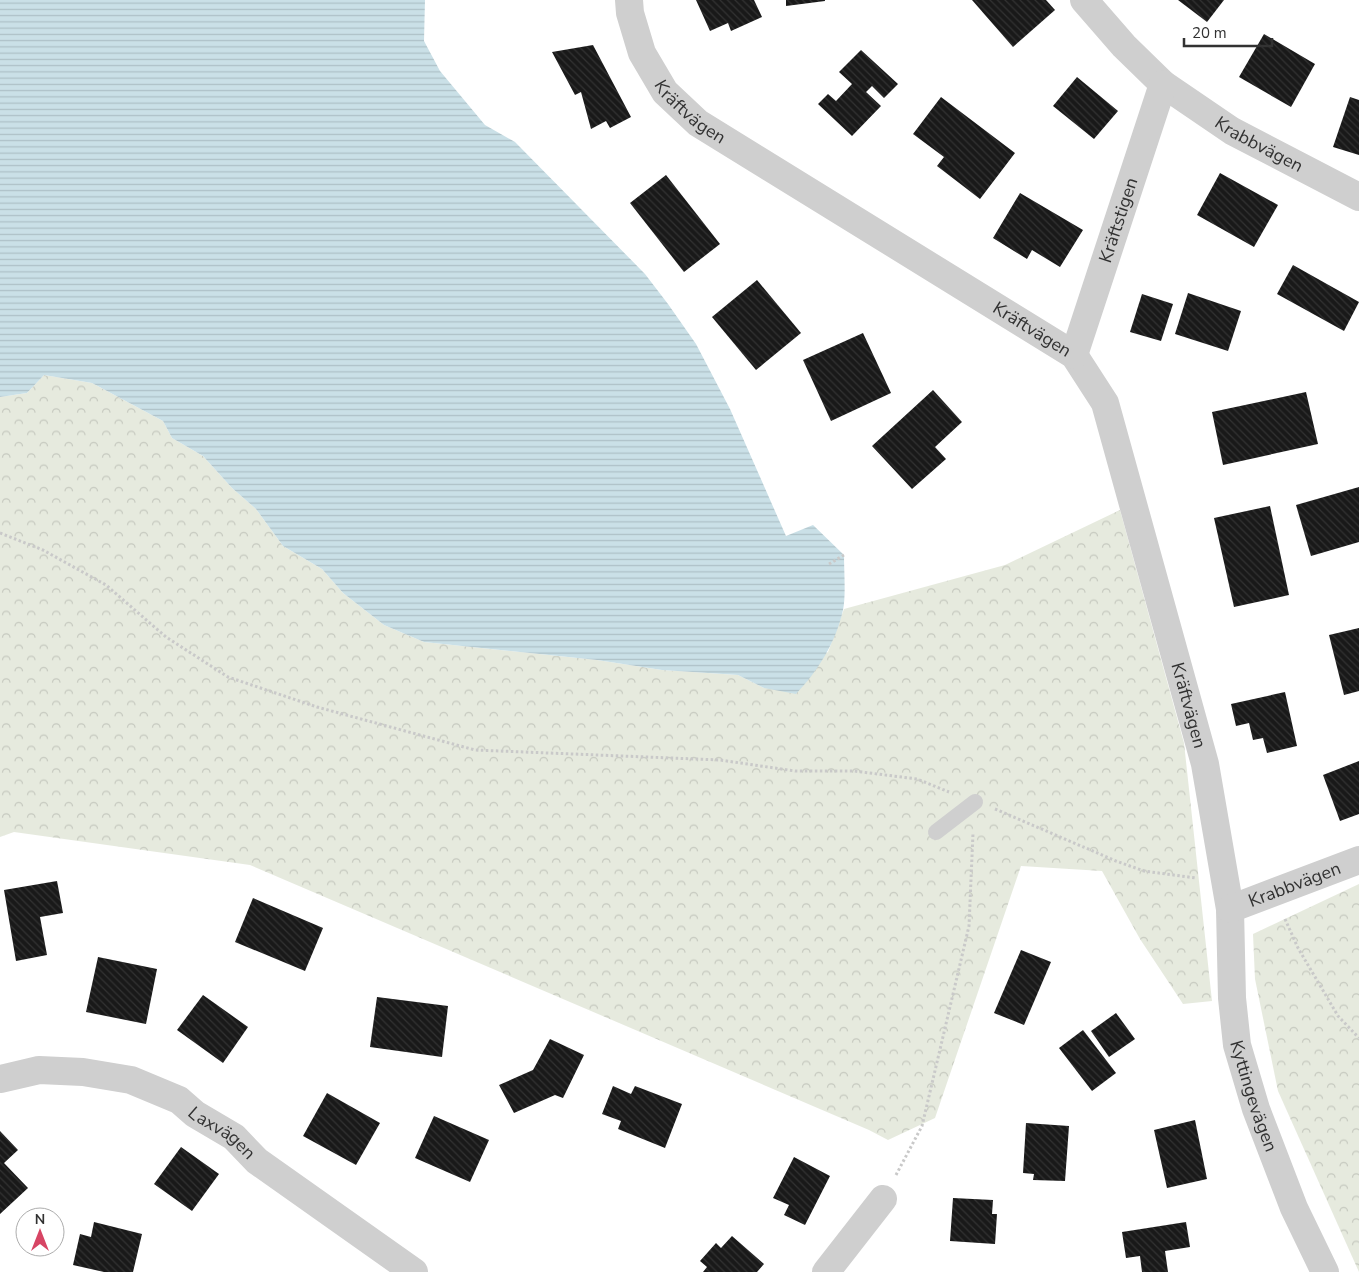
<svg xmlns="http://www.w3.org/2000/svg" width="1359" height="1272" font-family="'Nunito Sans',sans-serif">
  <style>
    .forest { fill: url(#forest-crowns) }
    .water { fill: url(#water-rules) }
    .building { fill: url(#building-back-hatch) }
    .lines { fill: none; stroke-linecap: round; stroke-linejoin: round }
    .path { stroke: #c9c9c9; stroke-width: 3; stroke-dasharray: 2.5 2.5; stroke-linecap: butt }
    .service { stroke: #cfcfcf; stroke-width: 16 }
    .minor { stroke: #cfcfcf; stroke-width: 28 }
    .labels { text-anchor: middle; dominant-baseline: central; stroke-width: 5; stroke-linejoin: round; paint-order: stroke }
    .street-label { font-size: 18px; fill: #323232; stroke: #fff }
  </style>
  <defs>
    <pattern id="forest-crowns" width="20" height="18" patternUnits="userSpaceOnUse" patternTransform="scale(1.25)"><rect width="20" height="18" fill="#e6eade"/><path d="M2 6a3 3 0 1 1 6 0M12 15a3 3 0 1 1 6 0" fill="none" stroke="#c6c9bf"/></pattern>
    <pattern id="water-rules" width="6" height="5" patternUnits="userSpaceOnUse" patternTransform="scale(1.25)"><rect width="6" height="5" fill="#cae0e7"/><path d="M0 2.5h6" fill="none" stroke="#aec1c7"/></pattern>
    <pattern id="building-back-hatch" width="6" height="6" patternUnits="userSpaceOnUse" patternTransform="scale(1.25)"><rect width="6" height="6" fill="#191919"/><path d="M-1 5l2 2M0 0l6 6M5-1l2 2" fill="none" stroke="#323232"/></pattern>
  </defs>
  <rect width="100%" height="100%" fill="#fff"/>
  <g class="forest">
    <polygon points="44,375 92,383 163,421 172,438 203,456 232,488 256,509 283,546 322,569 343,593 384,625 424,642 597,660 662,670 738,675 764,688 828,652 844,609 1005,565 1120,510 1184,743 1212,1001 1183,1004 1140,939 1102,871 1021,866 935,1118 888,1140 869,1130 250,865 14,832 0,837 0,397 27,393"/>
    <polygon points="1359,884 1359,1272 1278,1091 1255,979 1253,934"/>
  </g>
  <path class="water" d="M0,0H425L424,41L440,71L485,125L515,142L645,274L668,304L696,344L730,409L786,536L813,525L844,555C844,571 846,596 843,610C836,642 818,671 796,694L764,688L738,675L662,670L597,660L424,642L384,625L343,593L322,569L283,546L256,509L232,488L203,456L172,438L163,421L92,383L44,375L27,393L0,397Z"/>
  <g class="building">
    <polygon points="696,0 754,0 762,17 731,31 728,23 710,31"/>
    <polygon points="786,0 825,0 825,1 786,6"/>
    <polygon points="972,0 1046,0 1055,10 1013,47"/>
    <polygon points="1178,0 1224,0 1207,22"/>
    <polygon points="1264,34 1315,64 1291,107 1239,77"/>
    <polygon points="593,45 631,117 610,128 606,121 591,129 581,92 575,95 552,52"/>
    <polygon points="861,50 898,84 884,98 872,86 866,92 881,106 852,136 818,104 828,94 836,101 852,84 839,72"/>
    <polygon points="1077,77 1118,111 1094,139 1053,106"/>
    <polygon points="941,97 1015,153 980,199 937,166 944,157 913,134"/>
    <polygon points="1350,97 1359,100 1359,155 1333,147"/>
    <polygon points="1220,173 1278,205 1254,247 1197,215"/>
    <polygon points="666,175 720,244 684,272 630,203"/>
    <polygon points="1020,193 1083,230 1060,267 1032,250 1027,259 993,238"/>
    <polygon points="1293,265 1359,302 1344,331 1277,294"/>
    <polygon points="757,280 801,333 756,370 712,317"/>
    <polygon points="1188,293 1241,311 1228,351 1175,334"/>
    <polygon points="1142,294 1173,304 1161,341 1130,332"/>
    <polygon points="863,333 891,393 831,421 803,360"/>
    <polygon points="933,390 962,422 935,447 946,459 912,489 872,446"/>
    <polygon points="1306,392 1318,444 1223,465 1212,412"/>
    <polygon points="1359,487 1359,542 1311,556 1296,505"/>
    <polygon points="1270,506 1289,595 1234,607 1214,518"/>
    <polygon points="1359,628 1359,691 1344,695 1329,635"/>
    <polygon points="1285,692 1297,746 1267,753 1263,738 1253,740 1249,723 1236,726 1231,704"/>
    <polygon points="1359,761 1359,814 1340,821 1323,775"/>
    <polygon points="57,881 63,913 40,917 47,955 16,961 4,890"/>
    <polygon points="253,898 323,928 305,971 235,942"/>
    <polygon points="1021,950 1051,962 1024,1025 994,1013"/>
    <polygon points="98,957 157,969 146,1024 86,1012"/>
    <polygon points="203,995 248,1027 223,1063 177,1030"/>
    <polygon points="377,997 448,1006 442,1057 370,1047"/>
    <polygon points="1116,1013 1135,1039 1109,1057 1091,1031"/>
    <polygon points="1083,1030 1116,1073 1092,1091 1059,1048"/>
    <polygon points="550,1039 584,1055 563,1098 555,1095 514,1113 499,1085 533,1070"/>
    <polygon points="613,1086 631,1094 635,1086 682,1104 665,1148 618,1129 621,1121 602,1114"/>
    <polygon points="327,1093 380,1123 356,1165 303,1136"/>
    <polygon points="434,1116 489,1140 470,1182 415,1158"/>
    <polygon points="1195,1120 1207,1179 1167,1188 1154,1130"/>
    <polygon points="1026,1123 1069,1126 1065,1181 1033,1180 1034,1174 1023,1173"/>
    <polygon points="0,1131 18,1150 4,1163 28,1188 0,1214"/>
    <polygon points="181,1147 219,1174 192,1211 154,1184"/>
    <polygon points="794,1157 830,1176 805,1225 784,1215 789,1205 773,1198"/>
    <polygon points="953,1198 993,1200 992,1214 997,1214 995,1244 950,1241"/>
    <polygon points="94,1222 142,1234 133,1272 104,1272 73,1265 80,1234 91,1237"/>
    <polygon points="1186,1222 1190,1247 1165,1251 1168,1272 1142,1272 1140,1256 1126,1258 1122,1232"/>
    <polygon points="732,1236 764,1264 757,1272 703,1272 707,1267 700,1261 716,1243 721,1248"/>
  </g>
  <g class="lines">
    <g class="path">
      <polyline points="0,533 43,550 106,585 166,637 228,677 317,707 475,750 720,760 795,771 854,771 917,779 949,792"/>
      <polyline points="829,564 844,555"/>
      <polyline points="995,809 1116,861 1144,871 1196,878"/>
      <polyline points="1285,919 1298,948 1338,1016 1359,1038"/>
      <polyline points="896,1175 922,1126 969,926 973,833"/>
    </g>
    <polyline class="service" points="936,832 975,802"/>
    <g class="minor">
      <path id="s1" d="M629,0L630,13L642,53L665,92L698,123L1074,355L1105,403L1205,764L1230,909L1232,998L1237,1045L1256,1109L1294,1208L1325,1272"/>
      <path id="s2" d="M1084,0L1124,46L1163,84L1232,131L1359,197"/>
      <path id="s3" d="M1074,355L1163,84"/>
      <path id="s4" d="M1230,909L1359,860"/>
      <path id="s5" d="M0,1079L39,1070L83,1072L131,1080L179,1100L195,1114L234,1137L257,1161L414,1272"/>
      <polyline points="826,1272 883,1199"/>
    </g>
  </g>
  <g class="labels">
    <g class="street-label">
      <text stroke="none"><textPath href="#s1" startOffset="132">Kräftvägen</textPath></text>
      <text stroke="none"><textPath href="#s2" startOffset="229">Krabbvägen</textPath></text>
      <text stroke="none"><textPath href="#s3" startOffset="142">Kräftstigen</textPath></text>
      <text stroke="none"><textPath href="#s1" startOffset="538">Kräftvägen</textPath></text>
      <text stroke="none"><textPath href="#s1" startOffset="958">Kräftvägen</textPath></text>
      <text stroke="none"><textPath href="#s4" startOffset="69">Krabbvägen</textPath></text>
      <text stroke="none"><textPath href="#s1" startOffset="1356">Kyttingevägen</textPath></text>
      <text stroke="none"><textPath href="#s5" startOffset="239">Laxvägen</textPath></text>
    </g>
  </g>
  <g transform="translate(40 1232)"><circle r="24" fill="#ffffff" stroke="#adadad"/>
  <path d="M0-4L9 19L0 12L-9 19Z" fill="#d74564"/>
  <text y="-8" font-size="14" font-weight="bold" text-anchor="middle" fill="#323232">N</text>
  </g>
  <path d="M1184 38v8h88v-8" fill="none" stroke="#323232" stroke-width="2.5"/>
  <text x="1192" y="38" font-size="15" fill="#323232" stroke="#ffffff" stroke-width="4" paint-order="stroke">20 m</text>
</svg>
